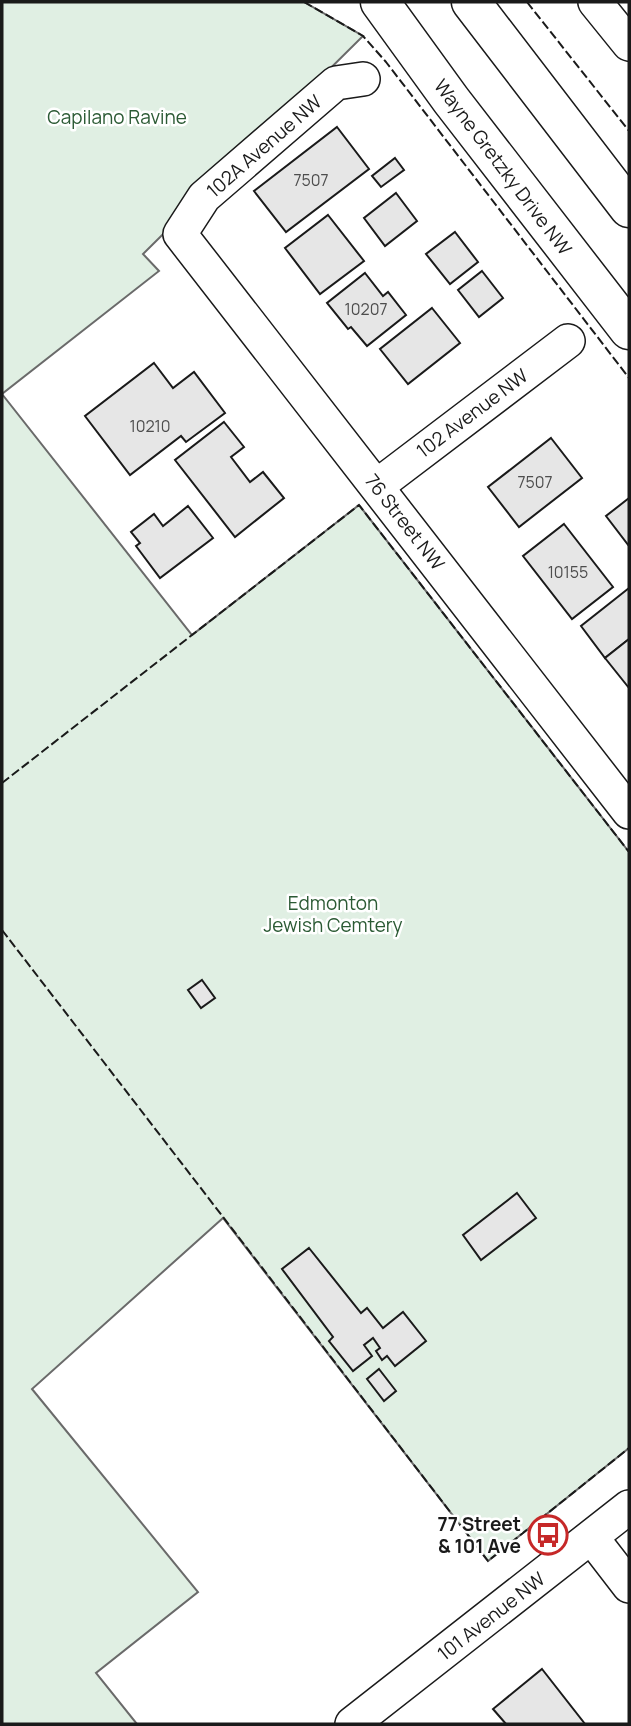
<svg xmlns="http://www.w3.org/2000/svg" width="631" height="1726" font-family="Manrope,sans-serif">
  <style>
    .green { fill: #e0efe3; stroke: #6a6a6a; stroke-width: 2 }
    .building { fill: #e6e6e6; stroke: #1a1a1a; stroke-width: 2 }
    .lines { fill: none; stroke-linecap: round; stroke-linejoin: round }
    .minor-casing { stroke: #1a1a1a; stroke-width: 36 }
    .major-casing { stroke: #1a1a1a; stroke-width: 41 }
    .minor { stroke: #fff; stroke-width: 33 }
    .major { stroke: #fff; stroke-width: 38 }
    .fence { stroke: #1a1a1a; stroke-width: 2; stroke-dasharray: 9 3.5; stroke-linecap: butt }
    .labels { text-anchor: middle; dominant-baseline: central; stroke-width: 5; stroke-linejoin: round; paint-order: stroke }
    .number-label { font-size: 16px; fill: #4d4d4d }
    .park-label { font-size: 19px; fill: #2b5a34; stroke: #fff }
    .street-label { font-size: 19px; fill: #1a1a1a; stroke: #fff }
    .poi-label { font-size: 19px; font-weight: bold; fill: #1a1a1a; stroke: #fff; text-anchor: end }
  </style>
  <rect width="100%" height="100%" fill="#fff"/>
  <polygon class="green" points="2,2 304,2 363,36 143,254 159,271 2,394 192,635 359,505 629,852 629,1448 488,1561 223,1218 32,1389 198,1592 96,1673 137,1724 2,1724"/>
  <g class="building">
    <polygon points="337,127 369,169 286,232 254,191"/>
    <polygon points="395,158 404,170 381,187 372,176"/>
    <polygon points="396,193 417,221 385,246 364,218"/>
    <polygon points="328,215 364,261 320,294 285,248"/>
    <polygon points="455,232 478,262 450,284 426,254"/>
    <polygon points="482,271 503,298 479,317 458,290"/>
    <polygon points="365,273 383,296 388,292 406,315 367,346 351,327 348,329 327,303"/>
    <polygon points="432,308 460,343 408,384 380,349"/>
    <polygon points="154,363 173,388 194,372 225,413 186,442 181,436 130,475 85,416"/>
    <polygon points="224,422 244,447 231,457 250,482 263,472 284,498 235,537 175,460"/>
    <polygon points="551,438 582,478 519,527 488,487"/>
    <polygon points="629,498 629,546 606,516"/>
    <polygon points="188,506 213,538 160,578 136,546 140,543 131,532 154,514 163,526"/>
    <polygon points="564,524 613,587 572,619 523,556"/>
    <polygon points="629,588 629,639 605,658 581,626"/>
    <polygon points="629,639 629,688 605,658"/>
    <polygon points="202,980 215,998 201,1008 188,990"/>
    <polygon points="517,1193 536,1218 481,1260 463,1235"/>
    <polygon points="309,1248 361,1313 367,1308 383,1328 403,1312 426,1341 395,1366 387,1356 382,1360 376,1351 380,1348 373,1338 364,1345 372,1356 353,1371 329,1341 333,1337 282,1269"/>
    <polygon points="379,1369 396,1391 384,1401 367,1379"/>
    <polygon points="542,1669 585,1724 506,1724 493,1709"/>
  </g>
  <g class="lines">
    <g class="minor-casing">
      <g id="minor">
        <polyline points="595,2 629,44"/>
        <polyline points="363,79 336,83 204,197 180,234 629,812"/>
        <polyline points="377,486 568,341"/>
        <polyline points="592,1538 629,1586"/>
        <polyline points="352,1724 629,1507"/>
      </g>
    </g>
    <g class="major-casing">
      <g id="major">
        <polyline points="380,2 451,100 629,330"/>
        <polyline points="471,2 629,208"/>
      </g>
    </g>
    <use href="#minor" class="minor"/>
    <use href="#major" class="major"/>
    <g class="fence">
      <polyline points="304,2 363,36 386,62 629,378"/>
      <polyline points="527,2 629,131"/>
      <polyline points="2,783 359,505 629,852"/>
      <polyline points="2,930 488,1561 629,1448"/>
    </g>
  </g>
  <defs>
    <g id="bus-ring" transform="scale(2.0125)"><circle r="9.5" fill="#fff" stroke="#c62828" stroke-width="1.5"/><path d="M-5-6H5V4H4V6H2V4H-2V6H-4V4H-5ZM-3.5-4V0h7V-4ZM-3.5 1.2v1.5H-2V1.2ZM2 1.2v1.5H3.5V1.2Z" fill="#c62828"/></g>
  </defs>
  <g fill-rule="evenodd">
    <use href="#bus-ring" x="548" y="1535"/>
  </g>
  <g class="labels">
    <g class="number-label">
      <text x="311" y="180">7507</text>
      <text x="366" y="309">10207</text>
      <text x="150" y="426">10210</text>
      <text x="535" y="482">7507</text>
      <text x="568" y="572">10155</text>
    </g>
    <g class="park-label">
      <text x="117" y="117">Capilano Ravine</text>
      <text x="333" y="903">Edmonton<tspan x="333" dy="22">Jewish Cemtery</tspan></text>
    </g>
    <g class="street-label">
      <text transform="translate(264 146) rotate(-41)">102A Avenue NW</text>
      <text transform="translate(503 167) rotate(53)">Wayne Gretzky Drive NW</text>
      <text transform="translate(472 413) rotate(-37)">102 Avenue NW</text>
      <text transform="translate(405 522) rotate(52)">76 Street NW</text>
      <text transform="translate(491 1616) rotate(-38)">101 Avenue NW</text>
    </g>
    <g class="poi-label">
      <text x="521" y="1524">77 Street<tspan x="521" dy="22">&amp; 101 Ave</tspan></text>
    </g>
  </g>
  <rect width="631" height="1726" fill="none" stroke="#1a1a1a" stroke-width="7"/>
</svg>
